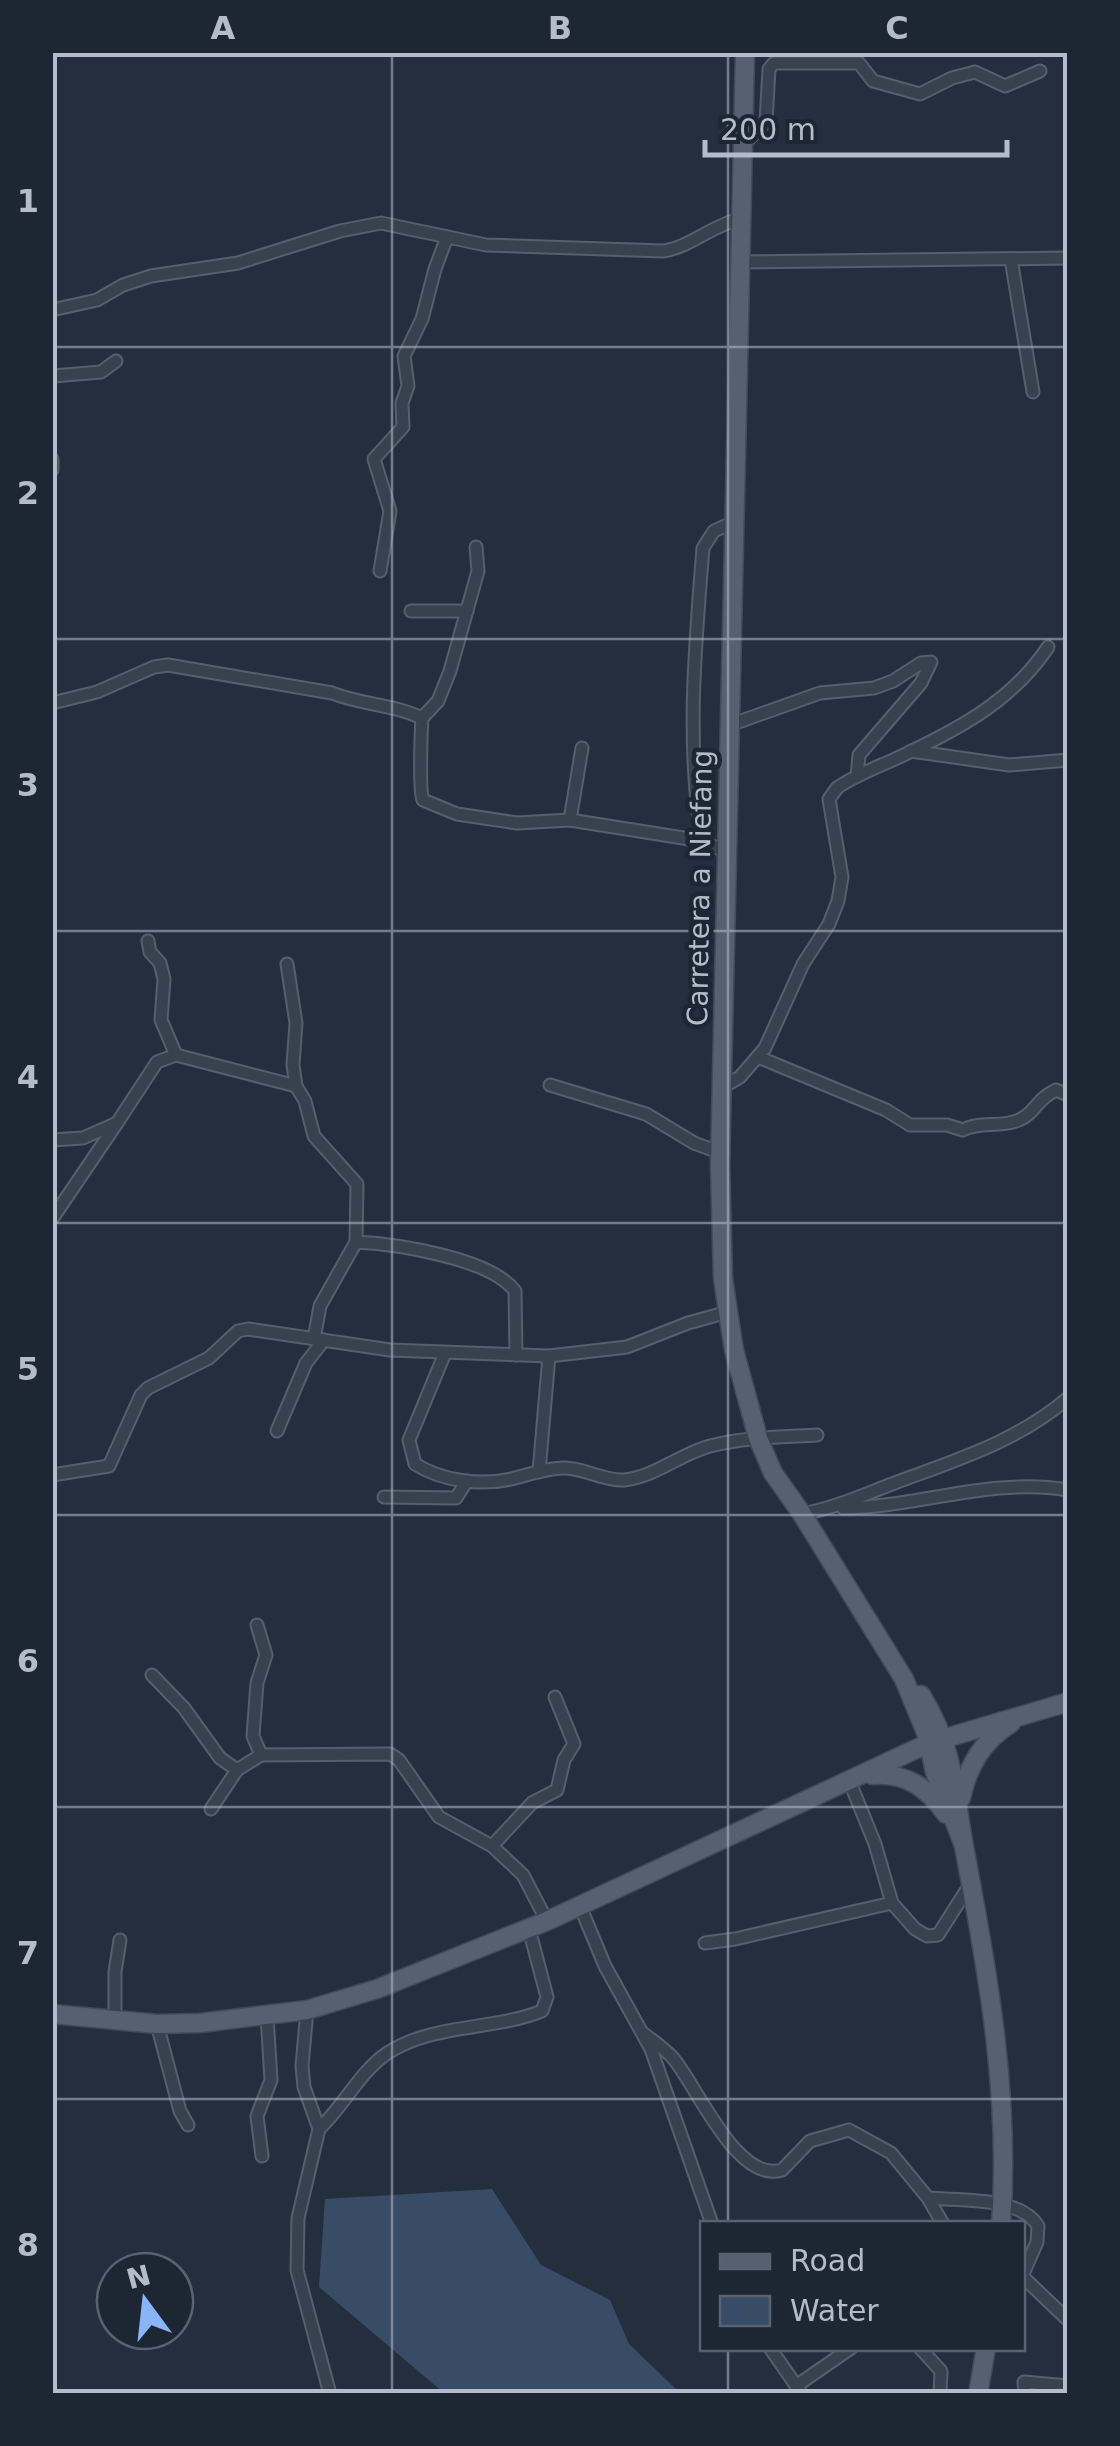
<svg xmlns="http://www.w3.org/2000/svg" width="1120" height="2446" font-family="'DejaVu Sans',sans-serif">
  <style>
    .water { fill: #394c67 }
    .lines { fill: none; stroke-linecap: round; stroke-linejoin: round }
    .street-casing { stroke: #565f6c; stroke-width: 15 }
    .primary-casing { stroke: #414a57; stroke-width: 21 }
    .street { stroke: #38414e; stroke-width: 11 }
    .primary { stroke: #56606e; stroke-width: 18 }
    .grid { fill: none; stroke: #b4bcc9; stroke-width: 2.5; stroke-opacity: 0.55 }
    .labels { text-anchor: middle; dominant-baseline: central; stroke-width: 9; stroke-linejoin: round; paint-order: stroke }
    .street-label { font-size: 28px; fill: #b4bcc9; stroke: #1d2633 }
    .neatline { fill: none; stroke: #b4bcc9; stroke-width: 4 }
    .grid-label { font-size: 32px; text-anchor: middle; font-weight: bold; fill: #b4bcc9 }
  </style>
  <rect width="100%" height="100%" fill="#242f3e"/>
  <polygon class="water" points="492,2189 541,2265 610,2300 629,2344 680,2393 444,2393 319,2287 325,2199"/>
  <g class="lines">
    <g class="street-casing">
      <g id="street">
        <polyline points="742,146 766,122 769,69 774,63 859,63 873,81 920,94 952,78 975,72 1005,86 1040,71"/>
        <polyline points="1011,259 1033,392"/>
        <polyline points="739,262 1068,258"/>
        <path d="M52,310L97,300L123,285L151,276L238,263L340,231L381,223L486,245L663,251C691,247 712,225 740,219"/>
        <polyline points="53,376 101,372 116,361"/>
        <polyline points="52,459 52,470"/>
        <path d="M476,547L478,571L450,671L438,701L422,718C421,733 419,792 423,800L457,814L517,823L570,820L702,841L728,853"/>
        <polyline points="380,571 390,511 374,459 403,427 402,403 408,386 404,356 422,319 435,269 447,237"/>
        <polyline points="411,611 467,611"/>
        <path d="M52,703L97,692L154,667L168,665L332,693C362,705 393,704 422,718"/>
        <polyline points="730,725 820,693 874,688 893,681 921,663 931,662 921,683 859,755 857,776"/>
        <polyline points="911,751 1009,765 1068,760"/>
        <polyline points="570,820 582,748"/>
        <path d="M702,841C686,742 695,647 703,548L714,531L734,522"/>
        <polyline points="148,941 150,952 160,963 164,979 161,1020 176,1055"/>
        <polyline points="287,964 296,1023 293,1065 296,1086"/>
        <path d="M758,1057L886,1110L910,1125H947L963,1130C979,1121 1001,1128 1019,1120C1036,1113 1035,1100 1056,1090L1068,1095"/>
        <polyline points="550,1085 646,1114 694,1143 721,1153"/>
        <path d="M723,1087L740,1077L765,1048L803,964L829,924L838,901L842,877L829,799L837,788C854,776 873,769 893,760C953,732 1011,703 1048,647"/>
        <polyline points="52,1140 83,1138 117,1123 157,1062 176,1055 296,1086 305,1101 314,1136 357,1184 356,1242 320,1306 314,1339"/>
        <polyline points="52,1219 117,1123"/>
        <path d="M356,1242C396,1244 490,1258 515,1291L516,1355"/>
        <path d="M445,1353L409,1440L415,1464C442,1481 480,1486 511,1479C528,1475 546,1468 564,1468C585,1468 603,1481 624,1480C655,1477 680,1454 710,1446C745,1437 781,1437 817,1435"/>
        <polyline points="277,1431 306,1363 324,1340"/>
        <polyline points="539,1472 549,1356"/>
        <polyline points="52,1475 109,1466 141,1395 148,1388 209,1358 238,1331 248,1329 390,1350 549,1356 627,1347 688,1323 728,1312"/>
        <polyline points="384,1497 456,1498 467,1481"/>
        <path d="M843,1508C919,1507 991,1477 1068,1490"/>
        <path d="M802,1514C834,1508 861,1496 892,1484C953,1461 1017,1442 1068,1398"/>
        <polyline points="257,1625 266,1655 257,1683 253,1736 261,1755"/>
        <polyline points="152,1675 184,1708 220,1758 237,1770"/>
        <polyline points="849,1780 875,1844 892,1903 915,1929 927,1936 938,1935 971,1883"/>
        <polyline points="211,1809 237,1770 261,1755 390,1754 399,1760 439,1817 492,1846 523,1875 547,1921"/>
        <polyline points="492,1846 532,1803 557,1790 564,1760 574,1744 555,1697"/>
        <polyline points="580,1906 605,1966 651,2049 712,2224"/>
        <polyline points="705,1943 735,1939 892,1903"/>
        <polyline points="307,2010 302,2066 304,2087 319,2129 298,2218 297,2270 330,2394"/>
        <polyline points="115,2020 115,1972 120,1940"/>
        <polyline points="157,2024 180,2111 188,2125"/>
        <path d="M643,2033C653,2041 665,2049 673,2058C697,2086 737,2184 782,2170L810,2141L849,2130L891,2153L928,2198"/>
        <path d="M319,2129C343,2107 359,2073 386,2054C432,2023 492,2031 542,2011L547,1997L529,1929"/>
        <polyline points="262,2156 257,2116 271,2080 267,2016"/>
        <path d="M943,2224L928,2198C959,2201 1020,2196 1038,2226L1037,2242L1022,2276"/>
        <polyline points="1022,2276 1068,2320"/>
        <polyline points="770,2348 802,2394"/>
        <polyline points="920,2348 941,2371 940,2394"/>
        <polyline points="796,2386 851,2348"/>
        <polyline points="1025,2394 1024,2382 1068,2386"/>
      </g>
    </g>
    <g class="primary-casing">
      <g id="primary">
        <polyline points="745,52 720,1166 723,1278 728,1312 734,1350 758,1438 773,1473 802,1514 904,1679 927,1735 935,1772 963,1843"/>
        <path d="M921,1695C957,1754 953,1793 966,1857C989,1979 1010,2098 1001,2224"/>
        <path d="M872,1775C905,1772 927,1787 946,1814"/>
        <path d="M961,1798C968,1766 982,1741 1011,1723"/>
        <polyline points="52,2014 157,2024 200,2023 307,2010 377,1989 547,1921 929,1743 1068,1702"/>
        <polyline points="978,2394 986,2348"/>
      </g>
    </g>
    <use href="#street" class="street"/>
    <use href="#primary" class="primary"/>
  </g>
  <path class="grid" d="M392,52V2394M728,52V2224M52,347H1068M52,639H1068M52,931H1068M52,1223H1068M52,1515H1068M52,1807H1068M52,2099H1068M728,2348V2394"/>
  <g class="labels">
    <g class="street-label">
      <text transform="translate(700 888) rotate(-89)">Carretera a Niefang</text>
    </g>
  </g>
  <rect width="1120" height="2446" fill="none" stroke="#1d2633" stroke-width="110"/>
  <rect x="700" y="2221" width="325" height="130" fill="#1d2633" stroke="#59626f" stroke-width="2.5"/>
  <rect x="720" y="2254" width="50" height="15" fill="#56606e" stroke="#59626f" stroke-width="2.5"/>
  <text x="790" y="2271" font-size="30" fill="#b4bcc9">Road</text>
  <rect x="720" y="2296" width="50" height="30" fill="#394c67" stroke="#59626f" stroke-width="2.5"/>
  <text x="790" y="2321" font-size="30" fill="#b4bcc9">Water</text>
  <g transform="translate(145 2301) rotate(345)"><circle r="48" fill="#1d2633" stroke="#59626f" stroke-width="2.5"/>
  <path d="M0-8L18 38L0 25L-18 38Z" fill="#8ab4f8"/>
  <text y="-15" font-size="28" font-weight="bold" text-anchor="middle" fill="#b4bcc9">N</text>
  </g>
  <path d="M705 140v15h302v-15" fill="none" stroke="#b4bcc9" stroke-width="5"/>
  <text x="720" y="140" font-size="30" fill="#b4bcc9" stroke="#1d2633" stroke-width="8" paint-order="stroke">200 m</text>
  <rect x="55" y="55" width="1010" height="2336" class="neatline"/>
  <g class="grid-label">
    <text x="223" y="39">A</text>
    <text x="560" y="39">B</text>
    <text x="897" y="39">C</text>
    <text x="28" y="212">1</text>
    <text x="28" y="504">2</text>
    <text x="28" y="796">3</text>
    <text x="28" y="1088">4</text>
    <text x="28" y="1380">5</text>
    <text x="28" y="1672">6</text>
    <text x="28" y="1964">7</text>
    <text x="28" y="2256">8</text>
  </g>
</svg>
